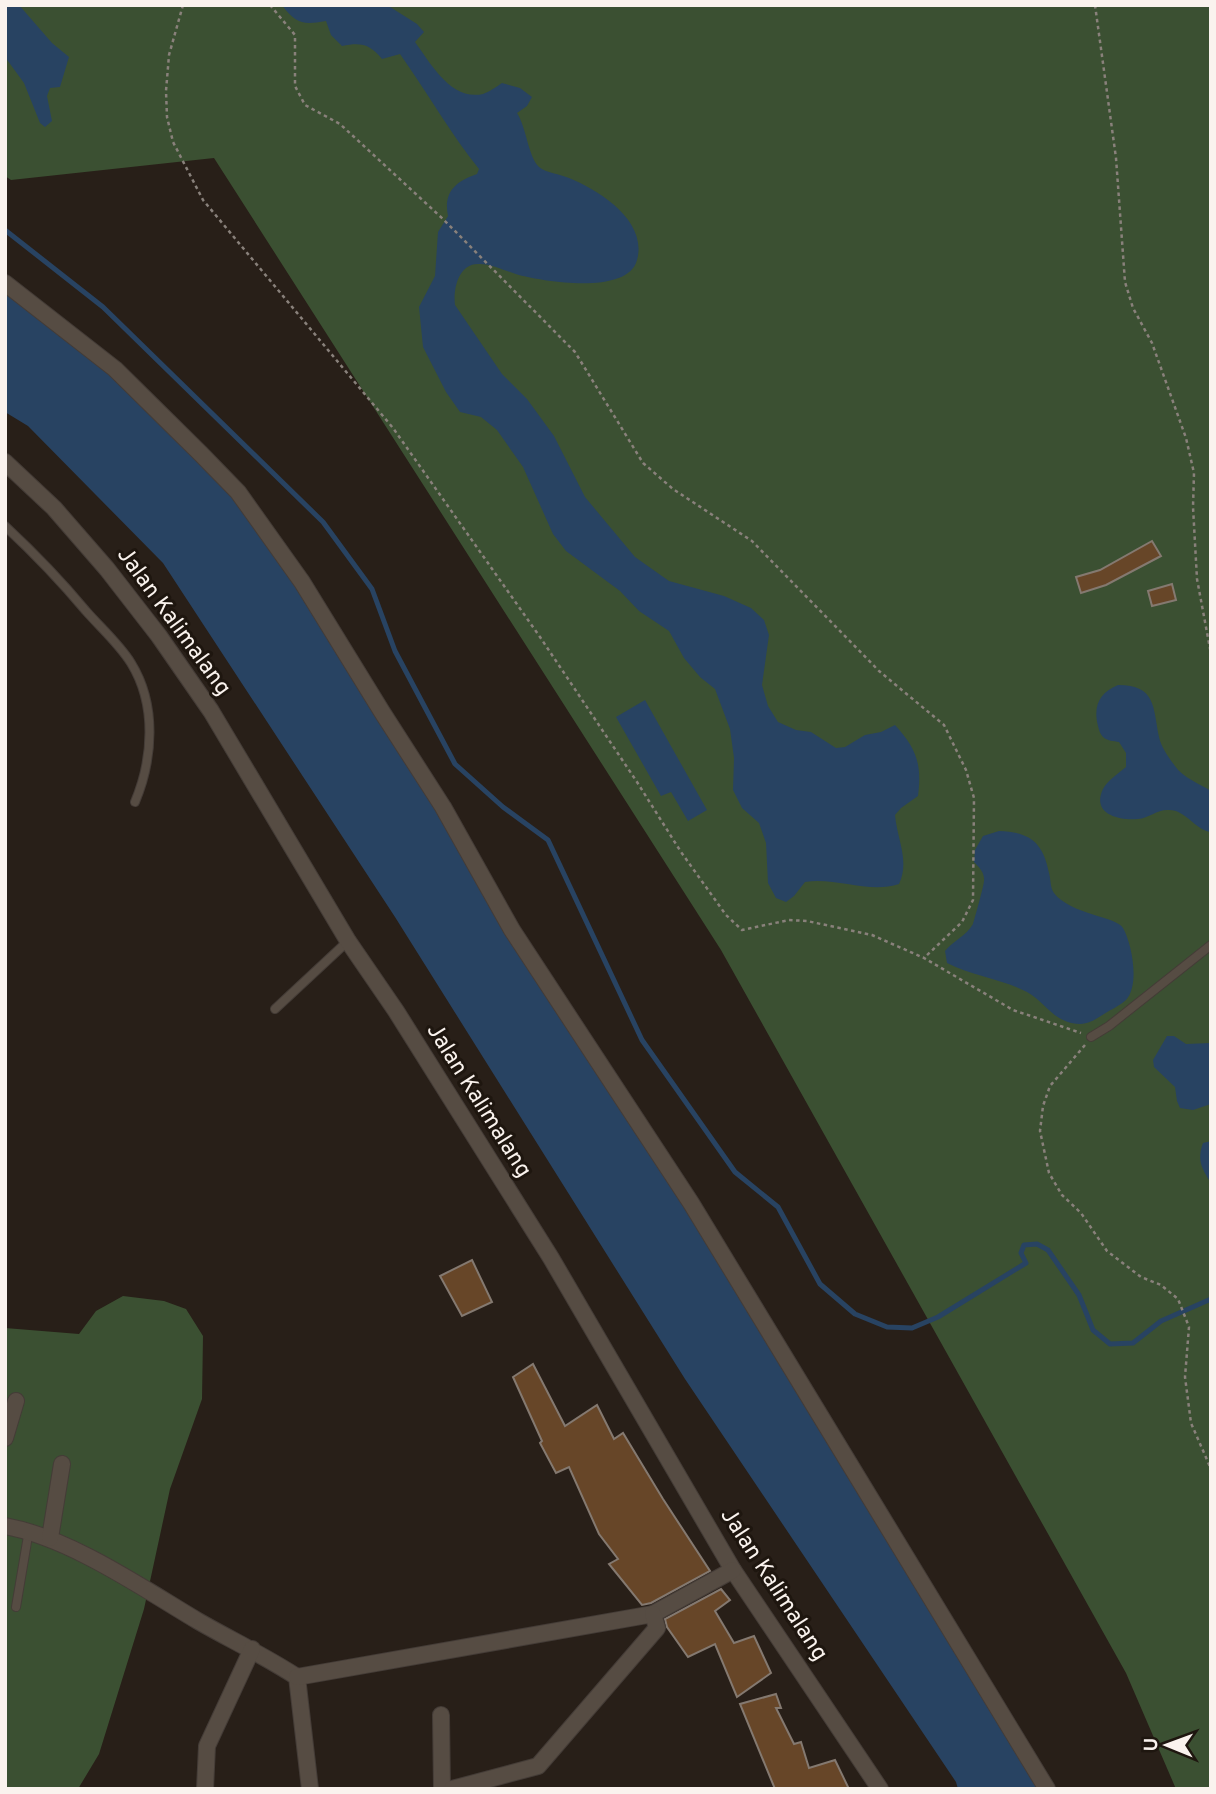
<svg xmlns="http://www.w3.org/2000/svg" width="1216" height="1794" font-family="Overpass,sans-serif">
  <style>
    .green { fill: #3b5032 }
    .water { fill: #284362 }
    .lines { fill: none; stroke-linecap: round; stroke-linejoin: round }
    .stream { stroke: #284362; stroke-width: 5 }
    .building { fill: #674628; stroke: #847970; stroke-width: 2 }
    .service-casing { stroke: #443c37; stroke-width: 10 }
    .minor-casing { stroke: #443c37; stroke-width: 18 }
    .path { stroke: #89817b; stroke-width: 2.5; stroke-dasharray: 3.5 3.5; stroke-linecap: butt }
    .service { stroke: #564c43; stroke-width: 8 }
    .minor { stroke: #564c43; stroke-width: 16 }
    .labels { text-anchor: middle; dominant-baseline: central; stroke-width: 6; stroke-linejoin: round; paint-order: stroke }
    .street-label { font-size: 23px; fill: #faf3ee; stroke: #1e160f }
  </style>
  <rect width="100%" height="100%" fill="#281f18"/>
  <g class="green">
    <polygon points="5,5 1211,5 1211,1789 1176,1789 1126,1673 721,950 214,158 11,180 5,176"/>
    <polygon points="123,1296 164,1301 186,1309 203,1336 202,1399 170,1489 144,1609 99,1754 78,1789 5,1789 5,1328 79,1334 96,1311"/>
  </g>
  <g class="water">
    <polygon points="5,5 19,5 52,43 69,57 60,87 50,88 47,96 52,121 45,127 40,123 24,83 5,57"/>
    <path d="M282,5H387L417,24L424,32L415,42C431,64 451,101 483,94C489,92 496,87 502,83L520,88L532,97L527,106L517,113C527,129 528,156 539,167C546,173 560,174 569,178C599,190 648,221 637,260C628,295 546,282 519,275C507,272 491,263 478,264C458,264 453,290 455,305L502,374L527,399L554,436L585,497L635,557L669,581L724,596L751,608L764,620L769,635L762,685L768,706L778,722L796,730L811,732L836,748L845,747L865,735L881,732L895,725C917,749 922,765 918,796L901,808L895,815C897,839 910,861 899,884C869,894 836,877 805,882L794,896L786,902L776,898L768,883L766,843L759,823L742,808L733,790L734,758L730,729L715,689L700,677L684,658L669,631L639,611L620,591L566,551L553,534L523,467L497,430L481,417L460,412L446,392L423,347L419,307L435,276L438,232L448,216C443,192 456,181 477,174L479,169C450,133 427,92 400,54L382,59C370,44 361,42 342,46L331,35L326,21C303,25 296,24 282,5Z"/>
    <polygon points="5,283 201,454 302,582 1047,1789 958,1789 956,1782 685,1379 395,917 163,563 28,426 5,412"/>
    <path d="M1118,685C1156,685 1153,707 1159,737C1161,747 1169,758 1175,766C1182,777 1200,784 1211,791V832C1195,830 1186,810 1169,810C1158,809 1149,818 1138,819C1119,821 1091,814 1103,789C1107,781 1119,773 1126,767V753L1119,742C1114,741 1107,741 1103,737C1100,734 1099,730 1098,726C1093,706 1099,693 1118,685Z"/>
    <polygon points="645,700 707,810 688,821 671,792 661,796 616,717"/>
    <path d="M999,831C1030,832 1043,842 1049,873C1051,880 1050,888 1054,893C1071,915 1116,916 1123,928C1132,944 1140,985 1126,1000C1121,1005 1110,1010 1104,1014C1096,1019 1089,1024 1080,1024C1053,1023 1047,1003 1027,992C1005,980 973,976 947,963L945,951C953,941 966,936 973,924C974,921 984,885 984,881C985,873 979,867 974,862L975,850L983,836Z"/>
    <polygon points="1167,1036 1174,1036 1186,1044 1211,1043 1211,1104 1193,1110 1180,1108 1177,1101 1175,1087 1154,1067 1153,1060"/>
    <path d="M1211,1141V1183C1201,1168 1197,1159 1203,1143Z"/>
  </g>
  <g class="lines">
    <polyline class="stream" points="5,230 103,307 323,522 372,589 395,651 455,764 503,807 548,840 642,1040 735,1172 778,1207 820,1284 855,1314 887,1327 912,1328 938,1317 1026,1263 1021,1253 1024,1245 1037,1244 1048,1250 1079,1295 1093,1330 1110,1344 1133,1343 1161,1321 1211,1299"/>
  </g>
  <g class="building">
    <polygon points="1152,541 1161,556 1106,585 1081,593 1076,577 1100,570"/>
    <polygon points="1172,584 1176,600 1152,606 1148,591"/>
    <polygon points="472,1260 492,1302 462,1316 440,1276"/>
    <polygon points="533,1364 565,1426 597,1405 614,1439 623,1433 663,1499 710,1571 651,1603 642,1605 609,1564 618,1559 599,1534 569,1467 556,1473 540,1443 542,1441 513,1377"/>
    <polygon points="721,1589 730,1600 715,1611 734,1643 754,1636 771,1673 737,1697 715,1644 688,1657 667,1627 665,1619"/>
    <polygon points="776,1694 781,1708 776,1708 794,1744 801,1742 809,1768 835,1760 849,1789 775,1789 740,1704"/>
  </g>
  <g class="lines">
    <g class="service-casing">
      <g id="service">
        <path d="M5,526C34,553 61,581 86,611C101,628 120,645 131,663C157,705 153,759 135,802"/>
        <polyline points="275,1009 348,941"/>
        <polyline points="1091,1037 1109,1026 1211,945"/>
        <polyline points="16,1607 29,1530"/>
      </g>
    </g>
    <g class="minor-casing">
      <g id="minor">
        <polyline points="5,283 115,369 201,454 238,492 302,582 382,712 443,807 512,930 691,1203 1047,1789"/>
        <polyline points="5,462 54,508 107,569 159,636 211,711 348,941 396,1011 551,1258 733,1570 880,1789"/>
        <polyline points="5,1438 16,1401"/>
        <path d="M5,1526C70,1538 141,1587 198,1621C231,1640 265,1656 297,1677L310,1789"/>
        <polyline points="50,1538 62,1464"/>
        <polyline points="297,1677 653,1614 733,1570"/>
        <polyline points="441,1715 442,1789"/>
        <polyline points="205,1789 207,1746 252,1649"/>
        <polyline points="452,1789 538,1766 657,1628 653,1614"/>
      </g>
    </g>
    <g class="path">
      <polyline points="183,5 169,55 166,91 167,117 173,142 203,200 393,428 540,637 637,782 681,852 726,915 742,930 789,920 807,921 872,935 924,958 1013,1010 1081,1033"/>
      <polyline points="270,5 295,35 295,86 305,105 340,124 443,219 575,352 643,463 673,489 752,541 879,671 944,725 966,770 974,798 973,900 962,922 924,958"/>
      <polyline points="1095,5 1116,158 1125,282 1133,308 1152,343 1186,438 1194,473 1193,507 1197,579 1211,654"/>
      <polyline points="1085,1045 1050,1086 1043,1106 1040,1131 1049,1173 1062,1195 1081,1213 1107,1251 1141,1277 1161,1285 1178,1299 1189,1327 1185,1377 1191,1423 1211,1469"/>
    </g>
    <use href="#service" class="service"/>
    <use href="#minor" class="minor"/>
  </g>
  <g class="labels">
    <g class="street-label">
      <text transform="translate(173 622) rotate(54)">Jalan Kalimalang</text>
      <text transform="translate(478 1101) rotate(58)">Jalan Kalimalang</text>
      <text transform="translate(773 1585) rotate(57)">Jalan Kalimalang</text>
    </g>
  </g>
  <rect width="1216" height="1794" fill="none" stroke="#faf3ee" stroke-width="14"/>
  <g transform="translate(1167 1745) rotate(271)" stroke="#1e160f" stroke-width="5" paint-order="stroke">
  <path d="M0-5L12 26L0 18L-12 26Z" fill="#faf3ee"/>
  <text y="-10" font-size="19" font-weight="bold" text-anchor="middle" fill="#faf3ee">U</text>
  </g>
</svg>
